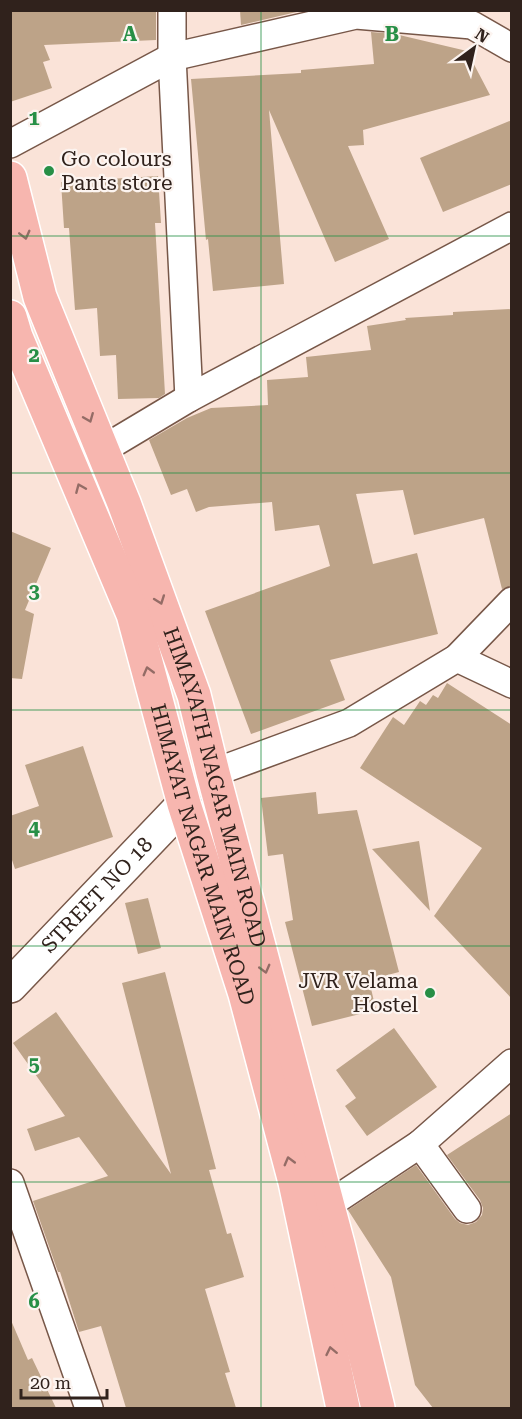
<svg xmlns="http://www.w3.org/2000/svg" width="522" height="1419" font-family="'Roboto Serif',serif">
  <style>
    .building { fill: #bda388 }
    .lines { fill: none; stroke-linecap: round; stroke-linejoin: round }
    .street-casing { stroke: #775748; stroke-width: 30 }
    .secondary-casing { stroke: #775748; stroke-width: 36 }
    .primary-casing { stroke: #fff; stroke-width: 36 }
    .street { stroke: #fff; stroke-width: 27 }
    .secondary { stroke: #fff; stroke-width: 33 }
    .primary { stroke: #f7b6af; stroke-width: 33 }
    .oneway { stroke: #946c66 }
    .grid { fill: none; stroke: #278f46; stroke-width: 1.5; stroke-opacity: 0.55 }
    .poi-dot { fill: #278f46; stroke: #fcf4f0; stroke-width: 2 }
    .labels { text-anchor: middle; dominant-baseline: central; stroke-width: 4.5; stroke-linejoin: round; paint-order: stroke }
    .poi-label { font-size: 21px; fill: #30221c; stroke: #fcf4f0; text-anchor: start }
    .street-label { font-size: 21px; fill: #30221c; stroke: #fcf4f0 }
    .grid-label { font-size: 20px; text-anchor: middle; font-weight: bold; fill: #278f46; stroke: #fcf4f0; stroke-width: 4.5; stroke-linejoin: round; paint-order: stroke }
  </style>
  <rect width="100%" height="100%" fill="#fae3d8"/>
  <g class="building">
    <polygon points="10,10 156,10 156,40 44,45 50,60 43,62 52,88 10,102"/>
    <polygon points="240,10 305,10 241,25"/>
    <polygon points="371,32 395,34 467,51 490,95 363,130 364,145 348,146 389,239 335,262 269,110 284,284 213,291 208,239 206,240 191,79 301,73 301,70 374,64"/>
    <polygon points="512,120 512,184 443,212 420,158"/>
    <polygon points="158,176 161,223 155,223 165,394 159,398 118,399 116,355 100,356 97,308 75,310 69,228 64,228 61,182"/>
    <polygon points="512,309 512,586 502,589 484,518 414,535 403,490 356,494 373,564 417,553 438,634 330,660 345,700 251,734 205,611 330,566 319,525 275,531 272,502 209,507 196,512 187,489 171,495 149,440 187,418 211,408 268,405 267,380 308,377 306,357 371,350 367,326 406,320 405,318 453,315 453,312"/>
    <polygon points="10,531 51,548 25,610 34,614 22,679 10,678"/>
    <polygon points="447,683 512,725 512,999 434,916 482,848 360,768 393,717 404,725 420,701 426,705 433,695 438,698"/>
    <polygon points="83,746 113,837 15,869 10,854 10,816 39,806 25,765"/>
    <polygon points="316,792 318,814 357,810 399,972 369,980 376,1010 312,1026 285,922 293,920 283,854 268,856 261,798"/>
    <polygon points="419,841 430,911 372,849"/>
    <polygon points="148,898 161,948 138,954 125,903"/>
    <polygon points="165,972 216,1169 209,1170 227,1234 231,1233 244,1277 205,1289 230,1372 225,1373 236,1408 126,1408 101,1326 79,1332 60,1272 58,1272 33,1201 108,1176 79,1137 35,1151 27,1129 65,1116 13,1043 56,1012 171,1174 122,983"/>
    <polygon points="394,1028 437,1087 367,1136 345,1106 356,1098 336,1070"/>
    <polygon points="512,1113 512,1408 433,1408 415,1385 391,1277 348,1210 416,1165 455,1219 460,1223 468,1225 476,1222 482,1215 483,1208 480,1200 447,1155"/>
    <polygon points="10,1318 28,1360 32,1358 56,1408 10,1408"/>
  </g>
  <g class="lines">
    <g class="street-casing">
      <g id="street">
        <polyline points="172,10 172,57 189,398"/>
        <polyline points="10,144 172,57 356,15 472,25 512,48"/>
        <polyline points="102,450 189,398 512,226"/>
        <polyline points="457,658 512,684"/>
        <polyline points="213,773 349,723 457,658 512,601"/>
        <polyline points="420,1144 467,1209"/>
        <polyline points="10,1183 89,1408"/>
        <polyline points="328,1205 420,1144 512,1063"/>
      </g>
    </g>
    <g class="secondary-casing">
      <g id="secondary">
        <path id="s1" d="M10,986L184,804"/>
      </g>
    </g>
    <g class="primary-casing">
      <g id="primary">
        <path id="s2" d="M10,178L40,297L124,503L194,695L213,773L338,1244L378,1408"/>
        <path id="s3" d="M10,317L16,337L133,614L184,804L245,994L295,1182L343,1408"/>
      </g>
    </g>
    <use href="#street" class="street"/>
    <use href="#secondary" class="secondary"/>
    <use href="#primary" class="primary"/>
  </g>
  <defs><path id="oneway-chevron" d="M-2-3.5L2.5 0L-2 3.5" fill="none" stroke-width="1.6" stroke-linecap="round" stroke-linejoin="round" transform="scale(1.5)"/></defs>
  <g class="oneway">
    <use href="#oneway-chevron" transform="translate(25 235) rotate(76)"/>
    <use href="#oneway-chevron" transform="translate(89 418) rotate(68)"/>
    <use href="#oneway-chevron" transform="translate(80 488) rotate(-113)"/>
    <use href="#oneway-chevron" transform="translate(160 600) rotate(70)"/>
    <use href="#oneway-chevron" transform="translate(148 671) rotate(-105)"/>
    <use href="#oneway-chevron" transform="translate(265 969) rotate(75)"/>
    <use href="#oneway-chevron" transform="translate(289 1161) rotate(-105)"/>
    <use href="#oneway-chevron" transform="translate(331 1351) rotate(-102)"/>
  </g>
  <path class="grid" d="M261,10V1408M10,236H512M10,473H512M10,710H512M10,946H512M10,1182H512"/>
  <g class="poi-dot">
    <circle cx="49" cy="171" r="6"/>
    <circle cx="430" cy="993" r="6"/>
  </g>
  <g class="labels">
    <g class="poi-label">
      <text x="61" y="159">Go colours<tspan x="61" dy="24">Pants store</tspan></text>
      <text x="418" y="981" text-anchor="end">JVR Velama<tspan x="418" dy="24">Hostel</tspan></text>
    </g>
    <g class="street-label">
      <text stroke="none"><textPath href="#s2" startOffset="644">HIMAYATH NAGAR MAIN ROAD</textPath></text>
      <text stroke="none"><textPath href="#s3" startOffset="572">HIMAYAT NAGAR MAIN ROAD</textPath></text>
      <text stroke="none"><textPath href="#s1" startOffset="126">STREET NO 18</textPath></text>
    </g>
  </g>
  <g class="grid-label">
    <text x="130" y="41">A</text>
    <text x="392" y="41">B</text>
    <text x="34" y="125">1</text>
    <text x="34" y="362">2</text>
    <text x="34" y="598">3</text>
    <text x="34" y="835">4</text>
    <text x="34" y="1071">5</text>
    <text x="34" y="1308">6</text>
  </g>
  <rect width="522" height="1419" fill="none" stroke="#30221c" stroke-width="24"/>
  <g transform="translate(474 48) rotate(33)" stroke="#fcf4f0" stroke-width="4.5" paint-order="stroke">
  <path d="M0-4.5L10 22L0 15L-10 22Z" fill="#30221c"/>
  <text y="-9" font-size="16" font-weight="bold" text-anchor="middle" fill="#30221c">N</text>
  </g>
  <path d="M21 1389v9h86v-9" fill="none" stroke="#30221c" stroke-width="3"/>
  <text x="30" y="1389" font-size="18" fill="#30221c" stroke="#fcf4f0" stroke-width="4.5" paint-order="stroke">20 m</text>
</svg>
